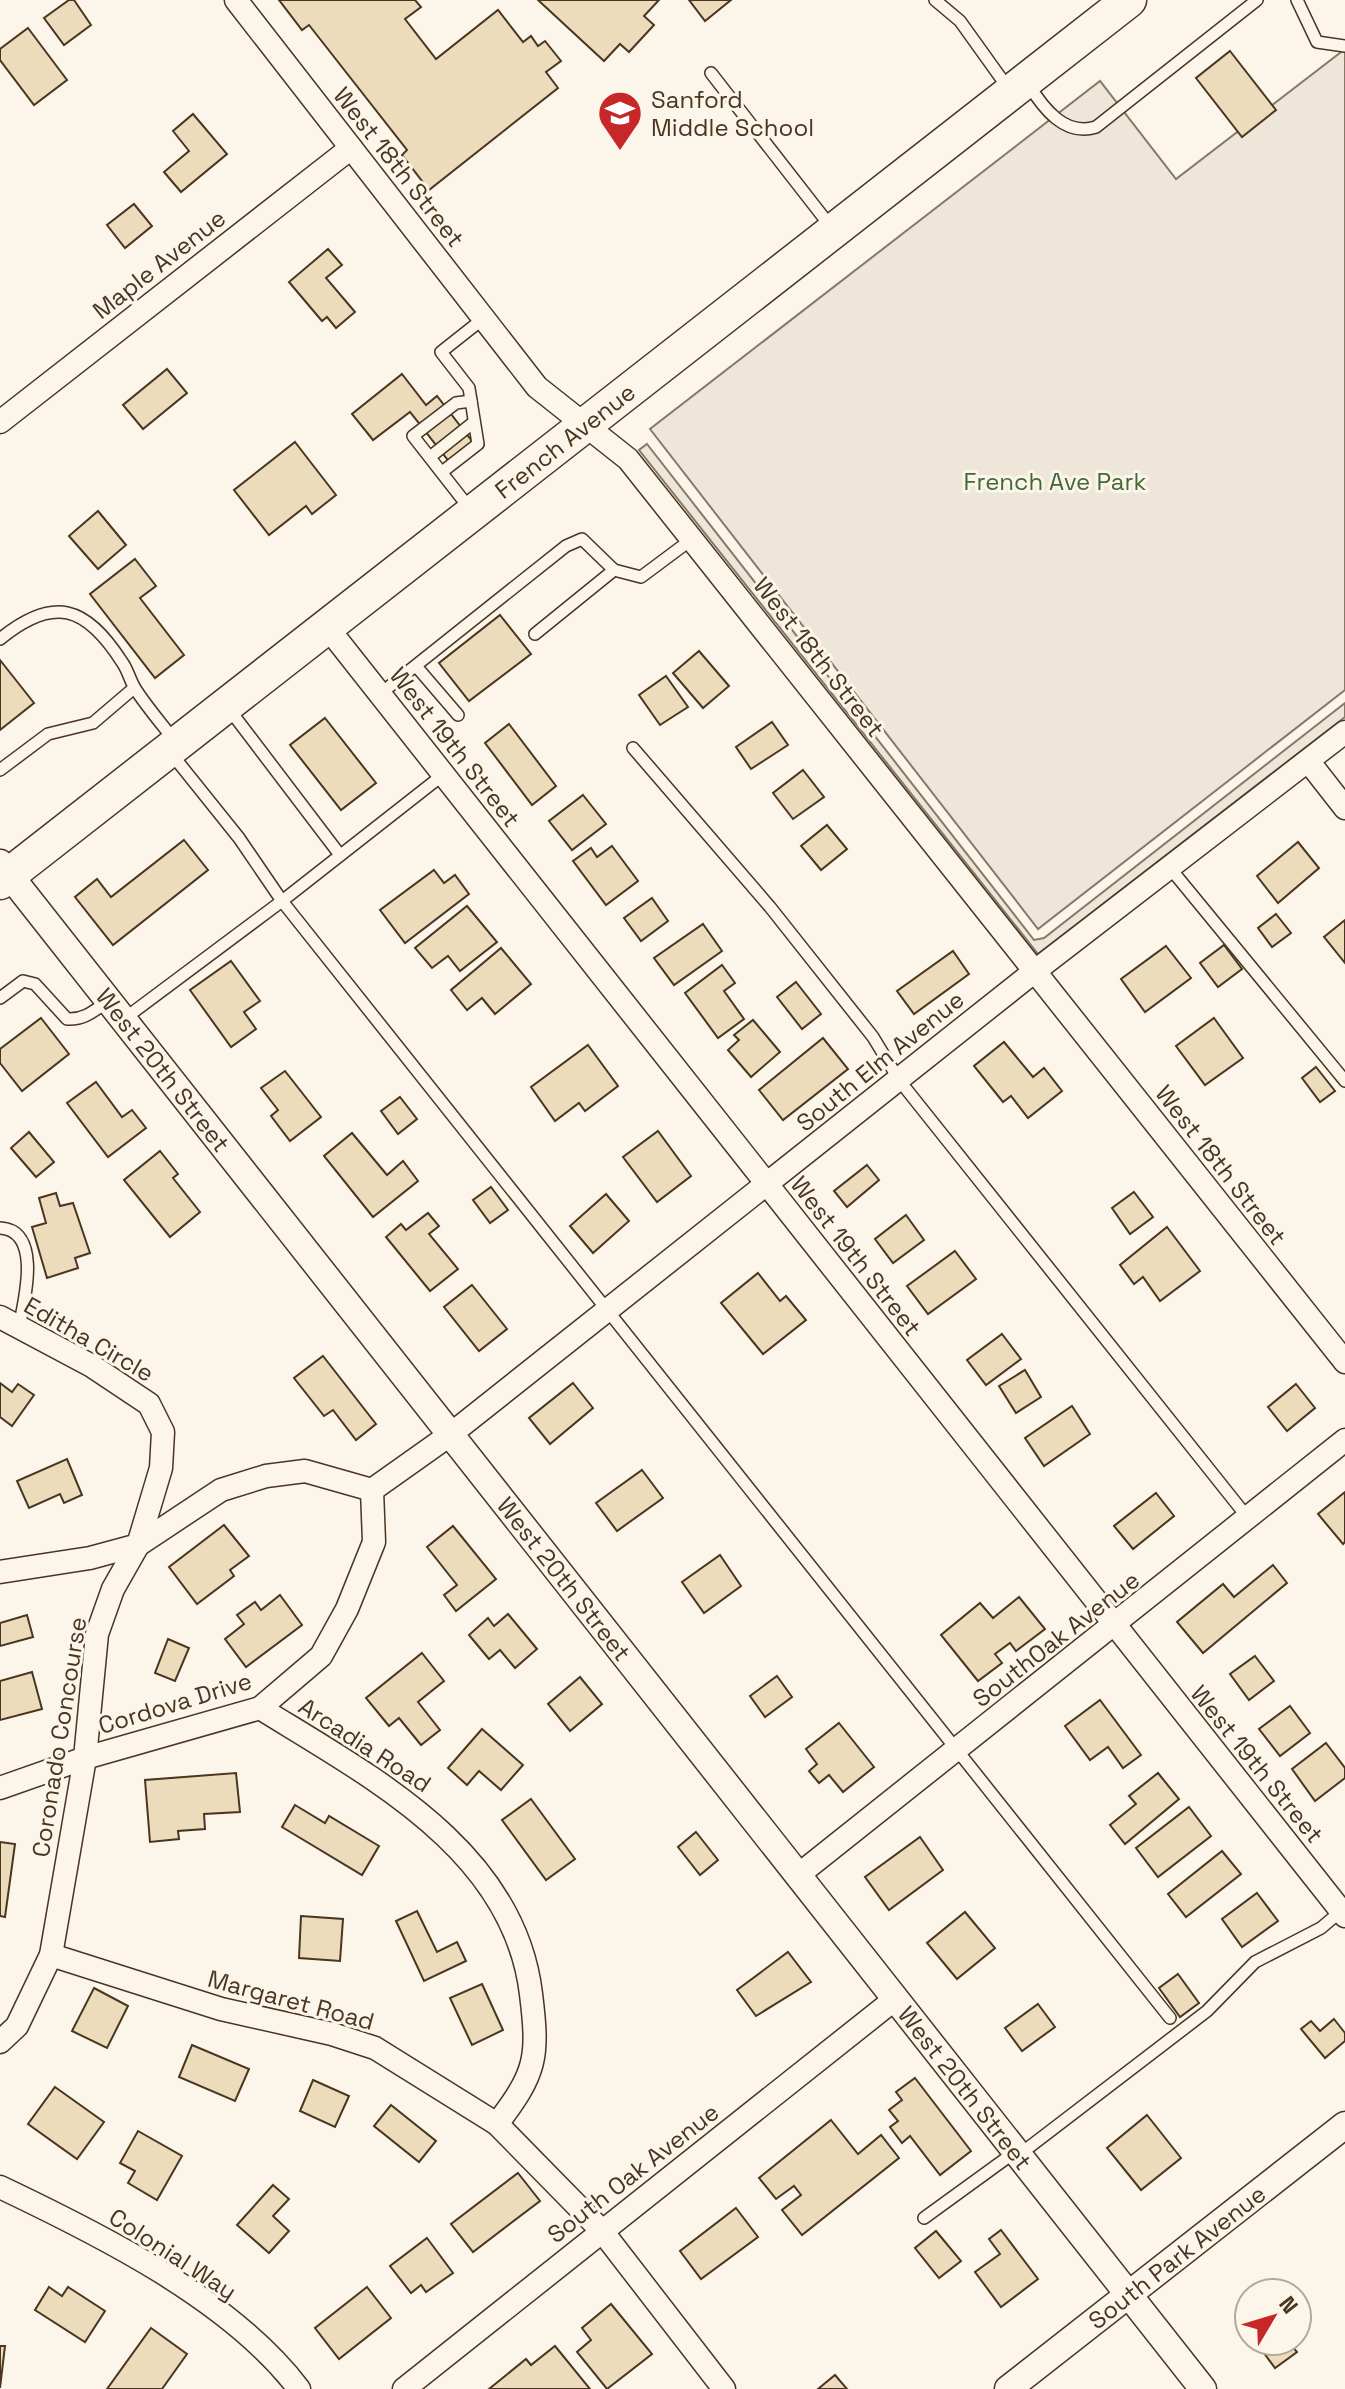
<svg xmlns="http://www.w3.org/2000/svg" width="1345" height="2389" font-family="'Space Grotesk',sans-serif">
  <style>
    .green { fill: #ede6d9; stroke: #887966; stroke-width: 2 }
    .building { fill: #ecdcbc; stroke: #4a3520; stroke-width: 2 }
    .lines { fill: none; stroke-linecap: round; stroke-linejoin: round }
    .service-casing { stroke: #4a3520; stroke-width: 14 }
    .minor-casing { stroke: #4a3520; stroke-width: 25 }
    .tertiary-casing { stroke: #4a3520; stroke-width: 29 }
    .primary-casing { stroke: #4a3520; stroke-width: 37 }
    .service { stroke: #fbf6e9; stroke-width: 11 }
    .minor { stroke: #fbf6e9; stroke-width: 22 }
    .tertiary { stroke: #fbf6e9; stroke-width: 26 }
    .primary { stroke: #fbf6e9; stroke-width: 34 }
    .labels { text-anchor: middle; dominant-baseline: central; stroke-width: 6; stroke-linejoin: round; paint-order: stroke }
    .poi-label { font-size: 24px; fill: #4a3520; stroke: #fbf6e9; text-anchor: start }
    .street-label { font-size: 24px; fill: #4a3520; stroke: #fbf6e9 }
    .park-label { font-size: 24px; fill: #436837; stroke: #fbf6e9 }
  </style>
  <rect width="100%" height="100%" fill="#fbf6e9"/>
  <g class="green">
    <polygon points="1345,49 1345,690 1038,929 650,429 1100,81 1176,179"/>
    <polygon points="647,444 1034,940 1044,938 1345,703 1345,717 1038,954 639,450"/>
  </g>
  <g class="building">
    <polygon points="69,0 74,0 91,25 64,45 44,18"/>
    <polygon points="279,0 415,0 421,7 405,19 436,59 498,10 523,42 531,36 538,46 545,41 561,61 546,72 558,88 429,190 402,155 407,150 309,25 302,30"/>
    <polygon points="538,0 659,0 644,16 654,25 629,52 620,44 604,61"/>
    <polygon points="689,0 731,0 705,21"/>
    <polygon points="28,28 67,80 34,105 0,60 0,49"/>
    <polygon points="1230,51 1276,110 1242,137 1196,78"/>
    <polygon points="193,114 227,154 181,192 164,172 189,151 173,131"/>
    <polygon points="134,204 152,226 125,248 107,225"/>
    <polygon points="328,249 342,265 326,278 355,312 336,328 327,317 322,321 289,282"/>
    <polygon points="167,369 187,393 143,429 123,405"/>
    <polygon points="402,374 426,405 437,396 475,445 451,464 410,412 373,440 352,414"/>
    <polygon points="295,442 336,495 312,514 306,506 269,535 234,490"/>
    <polygon points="98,511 126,545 98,569 69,536"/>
    <polygon points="135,559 156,586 140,598 184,655 155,678 90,594"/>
    <polygon points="500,615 531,654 469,701 439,663"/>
    <polygon points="699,651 729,686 703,708 673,673"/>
    <polygon points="0,660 34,703 0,730"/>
    <polygon points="666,676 688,707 660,725 639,695"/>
    <polygon points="325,718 376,783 341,810 290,745"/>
    <polygon points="772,722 788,745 751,769 736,747"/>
    <polygon points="509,724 556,786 532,805 485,743"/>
    <polygon points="803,770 824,797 793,819 773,793"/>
    <polygon points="583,795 606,824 572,850 549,821"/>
    <polygon points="827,825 847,849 821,870 801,846"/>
    <polygon points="184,840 208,870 113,945 75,897 97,879 111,897"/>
    <polygon points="1298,842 1319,868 1278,903 1257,876"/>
    <polygon points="612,846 638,881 606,905 573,861 591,848 597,857"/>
    <polygon points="434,870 444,883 455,875 469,894 405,943 380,910"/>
    <polygon points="652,898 668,921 641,941 624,918"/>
    <polygon points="467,906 497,942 460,971 448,956 432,968 415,948"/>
    <polygon points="1276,914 1291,933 1272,947 1258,928"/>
    <polygon points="1345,920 1345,963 1324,937"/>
    <polygon points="703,924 722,951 674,985 654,958"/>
    <polygon points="1224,945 1242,969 1218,987 1200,963"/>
    <polygon points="1166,946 1191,978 1145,1012 1121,979"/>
    <polygon points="501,948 531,984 495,1014 482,998 467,1010 451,990"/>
    <polygon points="953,951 969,974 914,1014 897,991"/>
    <polygon points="231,961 260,1001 244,1012 256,1029 231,1047 190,990"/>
    <polygon points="722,965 735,983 724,991 744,1019 718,1038 685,993"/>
    <polygon points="796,982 821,1014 802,1029 777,997"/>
    <polygon points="41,1018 69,1054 22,1091 0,1063 0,1049"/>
    <polygon points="1214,1018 1243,1058 1205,1085 1176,1046"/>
    <polygon points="753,1020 780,1052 751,1077 728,1050 739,1040 734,1035"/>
    <polygon points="823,1038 848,1069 783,1120 759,1090"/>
    <polygon points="1004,1042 1033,1077 1044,1068 1062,1091 1028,1118 1011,1096 1003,1102 974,1066"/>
    <polygon points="588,1045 618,1086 585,1111 579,1103 555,1121 531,1087"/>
    <polygon points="1316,1067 1335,1091 1320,1102 1302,1078"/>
    <polygon points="285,1071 321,1117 290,1141 271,1116 278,1110 261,1088"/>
    <polygon points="96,1082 122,1117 132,1110 146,1128 108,1157 67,1103"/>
    <polygon points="400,1097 417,1119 398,1134 381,1111"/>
    <polygon points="658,1131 691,1176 657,1202 623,1157"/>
    <polygon points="29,1132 54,1162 36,1177 11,1148"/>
    <polygon points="352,1133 387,1175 403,1161 418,1181 373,1217 324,1156"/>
    <polygon points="160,1151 178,1174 173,1178 200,1212 170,1237 124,1180"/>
    <polygon points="867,1165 879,1180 847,1207 834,1191"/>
    <polygon points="491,1187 508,1210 490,1223 473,1200"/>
    <polygon points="1134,1192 1153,1217 1130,1234 1112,1208"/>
    <polygon points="56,1193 60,1206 73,1203 90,1253 75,1258 78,1268 47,1278 32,1227 46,1223 39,1198"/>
    <polygon points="606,1194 629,1221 593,1253 570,1226"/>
    <polygon points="428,1213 439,1226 429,1234 458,1269 430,1291 386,1237 401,1224 406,1230"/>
    <polygon points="906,1215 924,1240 893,1263 875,1239"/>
    <polygon points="1167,1227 1200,1271 1160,1301 1143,1277 1134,1284 1120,1265"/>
    <polygon points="955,1251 976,1279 928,1314 907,1286"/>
    <polygon points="758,1273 780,1301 786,1296 806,1320 763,1354 721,1303"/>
    <polygon points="472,1285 507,1329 479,1351 444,1307"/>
    <polygon points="1002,1334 1021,1359 986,1385 967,1360"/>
    <polygon points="323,1356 376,1424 356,1440 333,1410 324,1416 294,1378"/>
    <polygon points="1025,1370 1041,1397 1016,1413 999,1386"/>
    <polygon points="0,1383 12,1392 18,1384 34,1395 12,1426 0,1417"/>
    <polygon points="573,1383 593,1408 550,1444 529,1418"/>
    <polygon points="1296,1384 1315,1408 1287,1431 1268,1407"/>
    <polygon points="1072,1406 1090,1434 1044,1466 1025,1438"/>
    <polygon points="67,1459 82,1495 64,1503 60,1494 29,1508 17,1481"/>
    <polygon points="642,1470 663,1498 617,1531 596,1503"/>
    <polygon points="1345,1492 1345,1542 1343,1544 1318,1514"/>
    <polygon points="1156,1493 1174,1516 1133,1549 1114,1526"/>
    <polygon points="224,1525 249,1556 230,1570 234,1576 197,1604 169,1567"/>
    <polygon points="453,1526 496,1579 456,1611 444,1595 457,1585 427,1547"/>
    <polygon points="720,1555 741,1586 704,1613 682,1582"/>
    <polygon points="1273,1565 1287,1583 1203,1653 1177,1622 1223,1584 1234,1597"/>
    <polygon points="280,1595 302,1625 246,1667 225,1639 244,1624 237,1615 255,1602 261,1610"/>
    <polygon points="1019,1597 1045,1629 1016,1651 1010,1643 995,1654 1002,1663 978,1681 941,1635 980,1603 993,1618"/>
    <polygon points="508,1614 537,1649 515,1668 500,1650 489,1659 469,1635 488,1618 494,1626"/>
    <polygon points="27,1615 33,1637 0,1646 0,1623"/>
    <polygon points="168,1639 189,1648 175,1681 155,1673"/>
    <polygon points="422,1653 444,1681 418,1702 440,1730 421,1745 399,1718 389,1726 366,1698"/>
    <polygon points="1255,1656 1274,1681 1249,1700 1230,1674"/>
    <polygon points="32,1672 42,1709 0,1720 0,1681"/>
    <polygon points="777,1676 792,1697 765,1717 750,1696"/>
    <polygon points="580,1677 602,1704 570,1731 548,1704"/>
    <polygon points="1100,1700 1141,1755 1123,1768 1108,1747 1090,1760 1065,1726"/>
    <polygon points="1290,1706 1310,1733 1280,1756 1259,1729"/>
    <polygon points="839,1723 874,1767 843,1792 829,1775 819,1783 809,1771 817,1764 806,1749"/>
    <polygon points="482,1729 523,1765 501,1790 479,1771 467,1785 448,1768"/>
    <polygon points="1326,1743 1345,1768 1345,1778 1315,1801 1292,1769"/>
    <polygon points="236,1773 240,1812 204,1814 205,1829 178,1831 179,1839 150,1842 145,1780"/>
    <polygon points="1158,1773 1179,1799 1125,1844 1110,1825 1136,1804 1129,1796"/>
    <polygon points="531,1799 575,1859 546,1880 502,1820"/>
    <polygon points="295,1805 325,1823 329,1816 379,1846 362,1875 282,1827"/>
    <polygon points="1189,1807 1211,1836 1158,1877 1136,1848"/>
    <polygon points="696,1832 718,1860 700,1875 678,1847"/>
    <polygon points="920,1837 943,1870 889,1910 865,1877"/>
    <polygon points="0,1842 15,1844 5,1917 0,1916"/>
    <polygon points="1222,1851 1241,1874 1186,1917 1168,1894"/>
    <polygon points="1257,1893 1278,1921 1242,1947 1222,1919"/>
    <polygon points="417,1911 437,1952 457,1942 466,1961 424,1981 396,1921"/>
    <polygon points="965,1912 995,1948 957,1979 927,1943"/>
    <polygon points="301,1916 343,1919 340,1961 299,1958"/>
    <polygon points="788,1952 811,1982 756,2016 737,1990"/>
    <polygon points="1178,1974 1199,2003 1180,2017 1159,1988"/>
    <polygon points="482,1984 503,2030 472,2045 450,1998"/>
    <polygon points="94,1988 128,2006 107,2048 72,2031"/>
    <polygon points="1038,2004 1055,2027 1022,2051 1005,2028"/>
    <polygon points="1334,2019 1345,2033 1345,2041 1325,2058 1301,2029 1311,2021 1320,2031"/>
    <polygon points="192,2045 249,2069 235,2101 179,2077"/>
    <polygon points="915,2078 971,2151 940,2175 910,2136 902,2143 890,2127 898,2121 889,2110 902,2100 896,2092"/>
    <polygon points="313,2080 349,2096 335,2127 300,2111"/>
    <polygon points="55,2087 104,2122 77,2159 28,2124"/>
    <polygon points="391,2105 436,2141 419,2162 374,2126"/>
    <polygon points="1147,2115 1181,2158 1141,2190 1107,2148"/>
    <polygon points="831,2120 858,2154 881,2135 899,2158 802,2235 782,2210 801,2195 794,2186 776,2199 759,2178"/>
    <polygon points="138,2131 182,2156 157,2200 128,2183 135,2171 120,2163"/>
    <polygon points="518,2173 540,2201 473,2252 451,2224"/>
    <polygon points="273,2185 289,2199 273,2216 289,2231 269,2253 237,2225"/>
    <polygon points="736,2208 758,2237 701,2279 680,2251"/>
    <polygon points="1001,2230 1038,2279 1001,2307 975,2272 1000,2254 989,2239"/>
    <polygon points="936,2231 961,2261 939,2278 915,2248"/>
    <polygon points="427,2238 453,2273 426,2292 421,2285 411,2293 390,2266"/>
    <polygon points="49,2287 62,2296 68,2287 105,2311 85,2342 35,2310"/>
    <polygon points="367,2287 391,2318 339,2359 315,2328"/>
    <polygon points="611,2304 652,2354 607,2389 577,2352 591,2340 582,2328"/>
    <polygon points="151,2328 187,2354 162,2389 107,2389"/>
    <polygon points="1255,2341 1288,2341 1297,2352 1275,2368"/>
    <polygon points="0,2346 5,2346 0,2388"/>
    <polygon points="555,2346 590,2389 489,2389 526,2359 531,2365"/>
    <polygon points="835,2375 847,2389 818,2389"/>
  </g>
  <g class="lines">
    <g class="service-casing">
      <g id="service">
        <polyline points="935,0 960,21 1008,88"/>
        <polyline points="1297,0 1317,42 1345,46"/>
        <polyline points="711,73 831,227"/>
        <path d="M1029,85C1043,108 1065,137 1096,127L1257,0"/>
        <polyline points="430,457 474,422"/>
        <polyline points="442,472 478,444 469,388 441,352 484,318"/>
        <polyline points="470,509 413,436 456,403 471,401"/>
        <polyline points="535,634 614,570"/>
        <path d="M0,639C54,595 86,606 122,662C128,670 130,681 136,690C147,707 161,723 174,740"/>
        <polyline points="416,666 458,715"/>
        <polyline points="380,694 566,546 582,539 614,570 641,577 692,539"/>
        <polyline points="229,709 340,855"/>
        <polyline points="633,748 770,907 873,1037 899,1080 1248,1518"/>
        <polyline points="0,770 48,734 93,723 134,688"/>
        <polyline points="444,774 282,901 1170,2018"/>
        <polyline points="1170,868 1345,1081"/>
        <path d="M0,998L23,981L35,984L67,1019C84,1020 94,1011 108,1001"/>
        <polyline points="124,1019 282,901 239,838 170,752"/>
        <path d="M0,1228C43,1230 24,1302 19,1327"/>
        <polyline points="1019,2155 1207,2011 1255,1962 1321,1928 1341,1911"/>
        <polyline points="924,2218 1015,2152"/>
      </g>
    </g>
    <g class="minor-casing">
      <g id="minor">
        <polyline points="236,0 537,387 628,459 1345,1362"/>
        <polyline points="0,422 351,148"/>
        <polyline points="327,627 1345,1916"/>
        <polyline points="1309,762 1345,808"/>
        <polyline points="0,1317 92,1366 149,1404 163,1432 161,1468 138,1545 90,1558 0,1572"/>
        <path d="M260,1708C371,1777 514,1850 531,1994C539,2058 536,2073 497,2124"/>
        <polyline points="0,1788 85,1758 260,1708 321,1656 347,1609 374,1542 372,1490"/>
        <polyline points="797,1876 1345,1440"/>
        <polyline points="51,1955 221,2009 332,2034 375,2048 497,2124 602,2231 724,2389"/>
        <polyline points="0,2042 17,2026 51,1955 85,1758 97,1634 113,1589 138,1545 221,1490 266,1476 305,1471 372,1490 451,1434 1035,971 1345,732"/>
        <path d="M0,2187C99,2234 232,2300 299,2389"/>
        <polyline points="404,2389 895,1999"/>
      </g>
    </g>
    <g class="tertiary-casing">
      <g id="tertiary">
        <polyline points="0,863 1203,2389"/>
        <polyline points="1008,2389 1345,2125"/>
      </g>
    </g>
    <g class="primary-casing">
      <polyline id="primary" points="0,882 1129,0"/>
    </g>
    <use href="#service" class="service"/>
    <use href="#minor" class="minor"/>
    <use href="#tertiary" class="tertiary"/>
    <use href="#primary" class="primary"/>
  </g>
  <defs>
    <g id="school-pin" transform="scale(2.3)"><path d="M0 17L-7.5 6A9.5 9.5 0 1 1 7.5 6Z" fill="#c62828" stroke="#fbf6e9"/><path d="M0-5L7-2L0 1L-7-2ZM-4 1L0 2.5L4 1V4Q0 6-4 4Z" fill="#fff"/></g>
  </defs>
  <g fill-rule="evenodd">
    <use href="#school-pin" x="620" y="113"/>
  </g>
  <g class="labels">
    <g class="poi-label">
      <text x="651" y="99">Sanford<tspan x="651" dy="28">Middle School</tspan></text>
    </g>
    <g class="street-label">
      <text transform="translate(399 167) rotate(52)">West 18th Street</text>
      <text transform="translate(159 264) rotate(-38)">Maple Avenue</text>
      <text transform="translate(565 441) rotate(-38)">French Avenue</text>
      <text transform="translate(819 657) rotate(52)">West 18th Street</text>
      <text transform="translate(455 747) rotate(52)">West 19th Street</text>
      <text transform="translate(880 1061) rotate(-39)">South Elm Avenue</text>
      <text transform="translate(163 1070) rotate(52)">West 20th Street</text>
      <text transform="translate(1221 1165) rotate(52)">West 18th Street</text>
      <text transform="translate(856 1256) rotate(52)">West 19th Street</text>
      <text transform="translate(89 1339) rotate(30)">Editha Circle</text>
      <text transform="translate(564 1579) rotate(52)">West 20th Street</text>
      <text transform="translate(1056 1639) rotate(-38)">SouthOak Avenue</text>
      <text transform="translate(175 1703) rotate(-17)">Cordova Drive</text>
      <text transform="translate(59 1737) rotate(-81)">Coronado Concourse</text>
      <text transform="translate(365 1745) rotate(33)">Arcadia Road</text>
      <text transform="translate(1257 1764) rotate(51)">West 19th Street</text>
      <text transform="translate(291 2000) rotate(15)">Margaret Road</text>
      <text transform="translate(965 2088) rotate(52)">West 20th Street</text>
      <text transform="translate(633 2173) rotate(-38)">South Oak Avenue</text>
      <text transform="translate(173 2254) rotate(33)">Colonial Way</text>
      <text transform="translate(1177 2257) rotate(-38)">South Park Avenue</text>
    </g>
    <g class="park-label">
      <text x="1055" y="481">French Ave Park</text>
    </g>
  </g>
  <g transform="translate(1273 2317) rotate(52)"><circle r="38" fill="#fbf6e9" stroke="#b4a999" stroke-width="2"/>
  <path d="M0-6L14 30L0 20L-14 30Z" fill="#c62828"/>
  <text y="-12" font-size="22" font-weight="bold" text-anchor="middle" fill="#4a3520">N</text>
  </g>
</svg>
